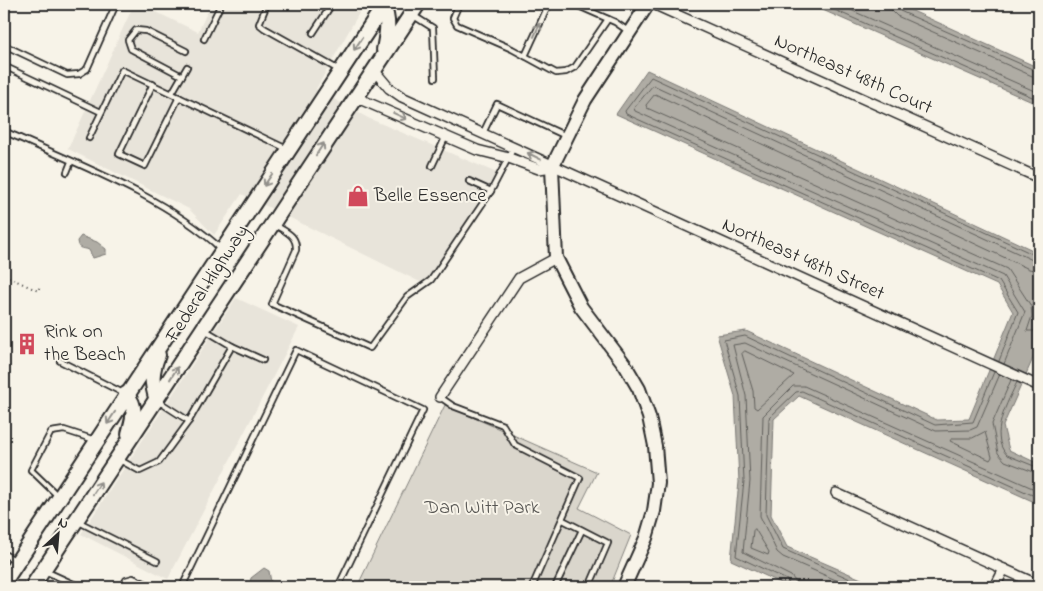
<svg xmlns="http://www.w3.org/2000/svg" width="1043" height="591" font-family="'Indie Flower',sans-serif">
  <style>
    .built { fill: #e8e4da }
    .green { fill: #dad6cc; stroke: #82807c }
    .water { fill: #afaca4; stroke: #7a7874 }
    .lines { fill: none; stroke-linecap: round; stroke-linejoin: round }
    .shore { stroke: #605f5b; stroke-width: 1 }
    .lane-casing { stroke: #2b2b2b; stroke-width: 8 }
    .street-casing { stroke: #2b2b2b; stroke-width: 12 }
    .secondary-casing { stroke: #2b2b2b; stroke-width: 16 }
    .primary-casing { stroke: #2b2b2b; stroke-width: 18 }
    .path { stroke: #2b2b2b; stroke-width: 2; stroke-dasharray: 1 4; stroke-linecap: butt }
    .lane { stroke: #f7f3e8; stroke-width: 4.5 }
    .street { stroke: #f7f3e8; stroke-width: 9 }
    .secondary { stroke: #f7f3e8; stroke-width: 12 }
    .primary { stroke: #f7f3e8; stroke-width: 14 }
    .oneway { stroke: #918f8a }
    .labels { text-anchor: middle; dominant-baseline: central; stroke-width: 4; stroke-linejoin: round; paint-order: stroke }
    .street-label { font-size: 20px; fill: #2b2b2b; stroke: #f7f3e8 }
    .poi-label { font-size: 20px; fill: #2b2b2b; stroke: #f7f3e8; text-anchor: start }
    .park-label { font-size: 20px; fill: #575653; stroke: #f7f3e8 }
  </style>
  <rect width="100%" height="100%" fill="#f7f3e8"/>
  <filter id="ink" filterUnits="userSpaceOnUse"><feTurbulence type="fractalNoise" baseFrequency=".02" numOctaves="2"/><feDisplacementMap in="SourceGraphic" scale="10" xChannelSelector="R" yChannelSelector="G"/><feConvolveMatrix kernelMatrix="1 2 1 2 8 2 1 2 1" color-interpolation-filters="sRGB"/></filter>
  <g filter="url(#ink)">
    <g class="built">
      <polygon points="134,4 139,4 198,32 211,4 354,4 359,13 316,89 368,118 497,173 430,276 420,282 242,194 214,235 189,209 68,149"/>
      <polygon points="236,298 299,327 168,579 81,534"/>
    </g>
    <polygon class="green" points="445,405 597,472 579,508 631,535 610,587 357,587"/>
    <g class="water">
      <polygon points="809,4 897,4 1039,68 1039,105"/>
      <polygon points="647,70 1039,253 1039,345 1003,426 1009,450 1039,464 1039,504 799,396 774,419 771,515 787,547 880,587 790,587 731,560 739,482 735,396 717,335 746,331 937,420 969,419 1013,312 997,285 616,114"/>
      <path d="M81,236L97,242L106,249V254L93,258L89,250C83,247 78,251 77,241Z"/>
      <polygon points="264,568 269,571 271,582 269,587 249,587 251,578"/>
    </g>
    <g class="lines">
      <g class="shore">
        <polyline points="821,4 1039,100"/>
        <polyline points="837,4 1039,93"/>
        <polyline points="891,4 892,11 897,16 1039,79"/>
        <polyline points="897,4 900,11 1039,72"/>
        <polyline points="1039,271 1029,269 655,94 646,105 647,108 1007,269 1031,306 1032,316 1027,331 1039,331"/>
        <polygon points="745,351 794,375 757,409 754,407 753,391 742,354"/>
        <polyline points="999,361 1018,312 999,281 626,114 625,111 651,77 1039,257"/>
        <polyline points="1004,364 1025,312 1003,276 635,111 634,108 653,85 1039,263"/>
        <polyline points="1011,380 992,424 998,453 1005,461 1039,474"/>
        <path d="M1017,382C1008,402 988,435 1007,455L1039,468"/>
        <polygon points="985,432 992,457 990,460 950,441 952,438 972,438"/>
        <polygon points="755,529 769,552 768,555 751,548 753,531"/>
        <polyline points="790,587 787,580 736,556 744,481 740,396 724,340 745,336 935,425 973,422 994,372"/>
        <polyline points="796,587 795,581 791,576 743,552 750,481 746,396 733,345 745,343 936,431 970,430 977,427 1000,374"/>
        <polyline points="852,587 783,557 777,552 760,516 763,416 793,386 804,386 1039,491"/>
        <polyline points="868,587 783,549 766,515 769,418 796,392 802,391 1039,498"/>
      </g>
      <g class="lane-casing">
        <g id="lane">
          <polyline points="267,4 259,24 264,28 339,70"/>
          <polyline points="459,4 453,18 457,25 512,49 556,73 566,72 575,67 608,19"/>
          <polyline points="574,4 615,22 628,31"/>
          <polyline points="414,16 433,28 435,78"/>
          <polyline points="313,33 332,4"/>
          <polyline points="204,39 221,4"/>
          <polyline points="4,45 67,75 79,74 87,69 116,4"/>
          <polyline points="525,56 549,4"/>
          <polyline points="4,66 101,112"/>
          <polyline points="182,76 131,49 128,40 136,30 146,31 186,51"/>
          <polyline points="153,84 119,154 145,166 179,97"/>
          <polyline points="172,93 187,67"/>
          <path d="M4,131C74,163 165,196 221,249"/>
          <polyline points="483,133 497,104 566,136"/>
          <polyline points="89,138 122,70 287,149"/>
          <polyline points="432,166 446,136"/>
          <polyline points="67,172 71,162"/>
          <polyline points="469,181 491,191"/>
          <path d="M275,225C286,232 297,235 296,250L272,304L370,348L407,297L431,280L491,191L514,147"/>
          <polyline points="232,346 263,360"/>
          <polyline points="60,361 125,394"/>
          <polyline points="440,397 453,406 503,425 515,445 580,478 532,587"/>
          <polyline points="158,401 189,421"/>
          <polyline points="118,459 140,471 159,462 189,421 232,346 205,330"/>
          <polyline points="58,496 31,470 51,432 64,430 95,440"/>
          <polyline points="563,520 608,543 589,587"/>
          <polyline points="77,521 157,561"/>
          <polyline points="4,554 16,561"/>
          <polyline points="45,571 80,587"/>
          <polyline points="123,587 126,580 133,578 153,587"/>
          <polyline points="182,587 296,350 423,410 338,587"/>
          <polyline points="555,587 582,530"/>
        </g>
      </g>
      <g class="street-casing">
        <g id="street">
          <polyline points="653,4 1039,178"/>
          <polyline points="373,69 389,88 402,97 1039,386"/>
          <polyline points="355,97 477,150 509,158 539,169 552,167"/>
          <polyline points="440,397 519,278 556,258"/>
          <polyline points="836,493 1039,585"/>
          <polyline points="995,587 1004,569"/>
        </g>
      </g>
      <g class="secondary-casing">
        <polyline id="secondary" points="624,587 646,538 654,511 658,483 655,446 649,417 639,389 625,365 581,307 556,258 552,167 585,100 648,4"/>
      </g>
      <g class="primary-casing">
        <g id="primary">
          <path d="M383,6C390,21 387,34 384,50"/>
          <path d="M126,394C138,407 133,419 129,434"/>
          <path d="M157,400C151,383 151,372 158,355"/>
          <polyline points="4,582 385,4"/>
          <polyline points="32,587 418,4"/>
        </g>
      </g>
      <polyline class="path" points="4,275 38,291 40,286"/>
      <use href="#lane" class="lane"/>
      <use href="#street" class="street"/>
      <use href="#secondary" class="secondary"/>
      <use href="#primary" class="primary"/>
    </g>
    <defs><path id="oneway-shaft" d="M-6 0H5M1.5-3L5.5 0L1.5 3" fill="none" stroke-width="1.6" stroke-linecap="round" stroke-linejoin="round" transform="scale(1.25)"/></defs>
    <g class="oneway">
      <use href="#oneway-shaft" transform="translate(537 30) rotate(-66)"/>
      <use href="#oneway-shaft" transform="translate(358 44) rotate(124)"/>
      <use href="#oneway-shaft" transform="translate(400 116) rotate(24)"/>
      <use href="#oneway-shaft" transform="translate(320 149) rotate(-57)"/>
      <use href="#oneway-shaft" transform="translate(534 156) rotate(-154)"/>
      <use href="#oneway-shaft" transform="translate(268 180) rotate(124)"/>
      <use href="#oneway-shaft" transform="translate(174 373) rotate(-58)"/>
      <use href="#oneway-shaft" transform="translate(111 418) rotate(123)"/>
      <use href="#oneway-shaft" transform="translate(97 488) rotate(-57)"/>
    </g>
  </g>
  <defs>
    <g id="shop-bare" transform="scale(1.725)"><path d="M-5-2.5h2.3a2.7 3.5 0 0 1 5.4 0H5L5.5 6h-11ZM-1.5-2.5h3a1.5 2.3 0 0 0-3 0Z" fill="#d1495b" stroke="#f7f3e8" stroke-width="2.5" paint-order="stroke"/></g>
    <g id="building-bare" transform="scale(1.725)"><path d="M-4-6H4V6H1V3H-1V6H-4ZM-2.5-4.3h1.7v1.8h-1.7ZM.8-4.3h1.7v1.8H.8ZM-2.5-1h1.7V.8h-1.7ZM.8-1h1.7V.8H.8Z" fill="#d1495b" stroke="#f7f3e8" stroke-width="2.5" paint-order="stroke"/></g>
  </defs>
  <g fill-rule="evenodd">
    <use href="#shop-bare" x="358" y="196"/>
    <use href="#building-bare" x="27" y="344"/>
  </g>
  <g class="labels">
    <g class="street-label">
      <text transform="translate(853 75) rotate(24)">Northeast 48th Court</text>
      <text transform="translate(803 260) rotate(24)">Northeast 48th Street</text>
      <text transform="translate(208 284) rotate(-57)">Federal Highway</text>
    </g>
    <g class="poi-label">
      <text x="374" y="196">Belle Essence</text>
      <text x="44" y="332">Rink on<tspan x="44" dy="23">the Beach</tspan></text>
    </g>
    <g class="park-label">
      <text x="482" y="508">Dan Witt Park</text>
    </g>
  </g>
  <rect width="1043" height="591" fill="none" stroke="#f7f3e8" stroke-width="20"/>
  <rect x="10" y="10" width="1023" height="571" fill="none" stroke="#2b2b2b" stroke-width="2" filter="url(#ink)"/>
  <g transform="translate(58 534) rotate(26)" stroke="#f7f3e8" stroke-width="4" paint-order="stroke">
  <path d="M0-4L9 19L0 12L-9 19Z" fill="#2b2b2b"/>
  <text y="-8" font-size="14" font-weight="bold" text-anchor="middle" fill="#2b2b2b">N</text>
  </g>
</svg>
